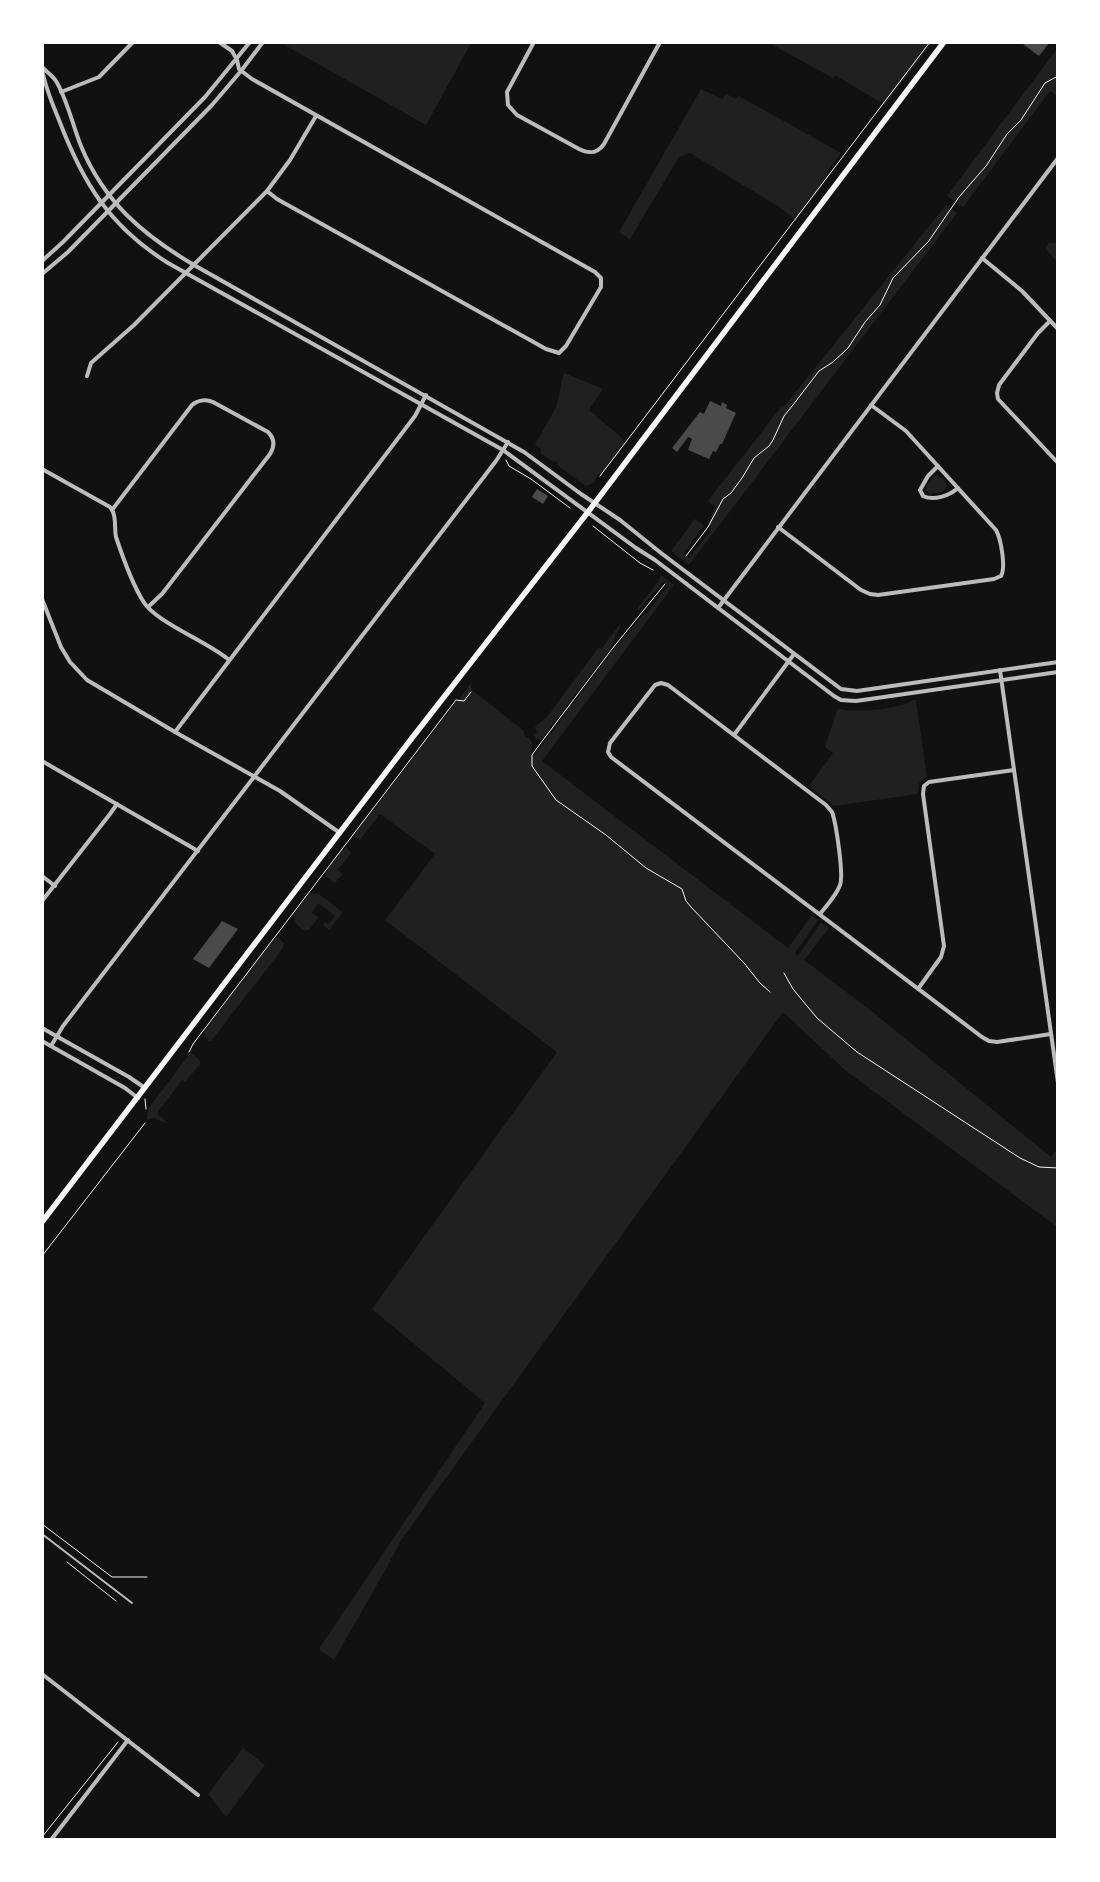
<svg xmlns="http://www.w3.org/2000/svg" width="1100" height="1882" font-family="'Roboto Condensed',sans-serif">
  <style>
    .green { fill: #202020 }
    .building { fill: #4a4a4a }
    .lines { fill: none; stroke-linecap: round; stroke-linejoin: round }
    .path { stroke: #f5f5f5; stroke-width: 1 }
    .service { stroke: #bcbcbc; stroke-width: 2 }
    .minor { stroke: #bcbcbc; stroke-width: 4 }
    .primary { stroke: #f5f5f5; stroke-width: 5.5 }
  </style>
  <rect width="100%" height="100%" fill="#111"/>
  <g class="green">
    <polygon points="281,43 471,43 426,125"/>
    <polygon points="769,43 932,43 885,105 835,75 833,78"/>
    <polygon points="1057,49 1057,95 1050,91 963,207 947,196"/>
    <polygon points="701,89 722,99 726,94 736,99 739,96 841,153 828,171 829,176 796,221 781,208 690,153 679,157 630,239 619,232"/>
    <polygon points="946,205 957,213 689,565 671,551 695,519 704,526 683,554 689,558 711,530 711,525 708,523 716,507 708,501 781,407 783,408"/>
    <polygon points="1049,243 1057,243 1057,262 1045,248"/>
    <polygon points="564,373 603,389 589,410 623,439 625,445 601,475 599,474 593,483 586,486 557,465 558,463 555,461 554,462 541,454 541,449 535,445 556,407"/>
    <path d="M935,476C941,475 947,481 947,487L942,492L930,494L926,491V486Z"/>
    <polygon points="661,575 674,585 542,761 788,948 812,915 818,920 795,953 798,956 821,922 829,928 804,960 869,1009 1051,1157 1057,1149 1057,1230 1056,1226 845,1070 783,1012 401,1540 386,1569 334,1660 320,1650 320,1647 485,1403 372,1309 557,1052 385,920 435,854 380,814 378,815 377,818 360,840 355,837 355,833 472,682 471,687 473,691 523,730 526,738 528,737 532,742 532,752 535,754 613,650 644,614 646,615 668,585 663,582 639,610 637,609 660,579"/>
    <polygon points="622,622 610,649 541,740 536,739 533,734 537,733 535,727 547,717 599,647 601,649"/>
    <path d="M912,700H916L927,777L919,783L918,794L834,806L809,786L833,753L825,747L838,708C849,714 905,709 912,700Z"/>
    <polygon points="346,847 351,853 338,870 342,874 335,883 326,877 325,872 340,852"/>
    <path d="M310,893L319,894L341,911L342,913L329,930L323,925L325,922L329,924L335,916L318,903L312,913L320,918H318L309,930H306L305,931C284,918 299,907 310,893Z"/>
    <polygon points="278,937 284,943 283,948 211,1041 209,1041 205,1036 204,1031 274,939"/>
    <polygon points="191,1052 200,1061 200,1064 185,1082 182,1080 157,1113 168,1124 154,1118 147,1120 148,1109"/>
    <polygon points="243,1748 265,1765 226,1817 208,1794"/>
  </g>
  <g class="building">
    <polygon points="1020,42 1050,42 1039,56"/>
    <polygon points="710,401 721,406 722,402 727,405 726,408 736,413 722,444 720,444 716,452 713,451 709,459 688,450 692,439 688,437 677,452 672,448 700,412 704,414"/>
    <polygon points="537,489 548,496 543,504 532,497"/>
    <polygon points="222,921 238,929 209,968 193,959"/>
  </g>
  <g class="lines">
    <g class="path">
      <polyline points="506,460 509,466 531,479 570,508"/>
      <polyline points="600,476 930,42"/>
      <polyline points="593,526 640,563 653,570"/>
      <polyline points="686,556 708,527 723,499 731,493 742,478 754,458 769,446 773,440 784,416 793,405 819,371 833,362 848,348 865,322 880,305 893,278 928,242 959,197 986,166 1007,134 1021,120 1045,83 1058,76"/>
      <polyline points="665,584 612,649 537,748 532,755 532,766 556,800 606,835 646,868 682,889 686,901 691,907 744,963 760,983 770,992"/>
      <polyline points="784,973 793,989 817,1018 857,1052 1020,1158 1039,1167 1058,1168"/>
      <polyline points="189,1052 193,1044 456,700 464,701 471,692"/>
      <polyline points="145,1099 146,1109"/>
      <polyline points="42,1256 145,1123"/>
      <polyline points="42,1524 112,1577 147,1577"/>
      <polyline points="67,1562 116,1601"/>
      <polyline points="42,1837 118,1742"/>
    </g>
    <polyline class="service" points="42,1534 132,1603"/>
    <g class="minor">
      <polyline points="219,42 232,51 237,60 239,69 252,79 595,272 601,278 601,287 566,346 559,353 546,349 277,199 267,191"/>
      <path d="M534,42L507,92L508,105L517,115L579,149C589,154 597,154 604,144L660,42"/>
      <path d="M43,68C47,72 53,76 56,81C67,99 73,126 81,146C104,202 143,235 194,265L524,452L581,494L620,520L661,553L841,689L857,691L1058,662"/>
      <path d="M42,69C45,87 52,103 59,120C83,183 109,226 168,263L503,450L636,548L655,560L834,696L841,700L856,701L1058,672"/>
      <polyline points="61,92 99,77 133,42"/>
      <polyline points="982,258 1022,291 1058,329"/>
      <polyline points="42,261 63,242 205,97 250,42"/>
      <polyline points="42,274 68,252 212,105 241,71 263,42"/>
      <polyline points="1050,321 1038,333 999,385 997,393 998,399 1058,463"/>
      <polyline points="87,376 91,363 134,325 267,191 290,160 316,116"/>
      <path d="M938,466L928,476L920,490L923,496C934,501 949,496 958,488"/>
      <path d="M42,469L110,507C117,515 114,527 116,537C122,555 133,585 143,601C156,623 207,641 229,660"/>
      <path d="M112,510L192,405C198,400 206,399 213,402L268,432C275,439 275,446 270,454L162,594L148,607"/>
      <path d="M778,527L861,590L870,594L878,595L994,579L1001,576C1006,567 1001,539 996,530L906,431L871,405"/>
      <polyline points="42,599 61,647 70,662 87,680 175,732 280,791 340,833"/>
      <polyline points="718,608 1058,158"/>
      <polyline points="1000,670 1058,1083"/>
      <polyline points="175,732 415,416 426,395"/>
      <polyline points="734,735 794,654"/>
      <polyline points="42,761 198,851"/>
      <polyline points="42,876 55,886"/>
      <polyline points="42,901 110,814 117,804"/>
      <path d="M820,914C827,905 836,896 840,885C844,875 836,823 832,812L826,805L668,685L661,683L655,685L610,743L608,752L611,757L982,1037L989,1041L997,1042L1051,1034"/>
      <polyline points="918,989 941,957 944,946 923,794 924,786 929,782 1014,770"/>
      <polyline points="42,1028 129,1077 145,1088"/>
      <polyline points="42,1041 125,1088 138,1098"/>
      <polyline points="51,1046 63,1026 496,461 508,442"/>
      <polyline points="42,1674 198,1795"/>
      <polyline points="51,1840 128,1740"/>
    </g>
    <polyline class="primary" points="42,1222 412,738 588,512 944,42"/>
  </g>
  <rect width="1100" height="1882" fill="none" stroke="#ffffff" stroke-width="88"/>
</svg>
